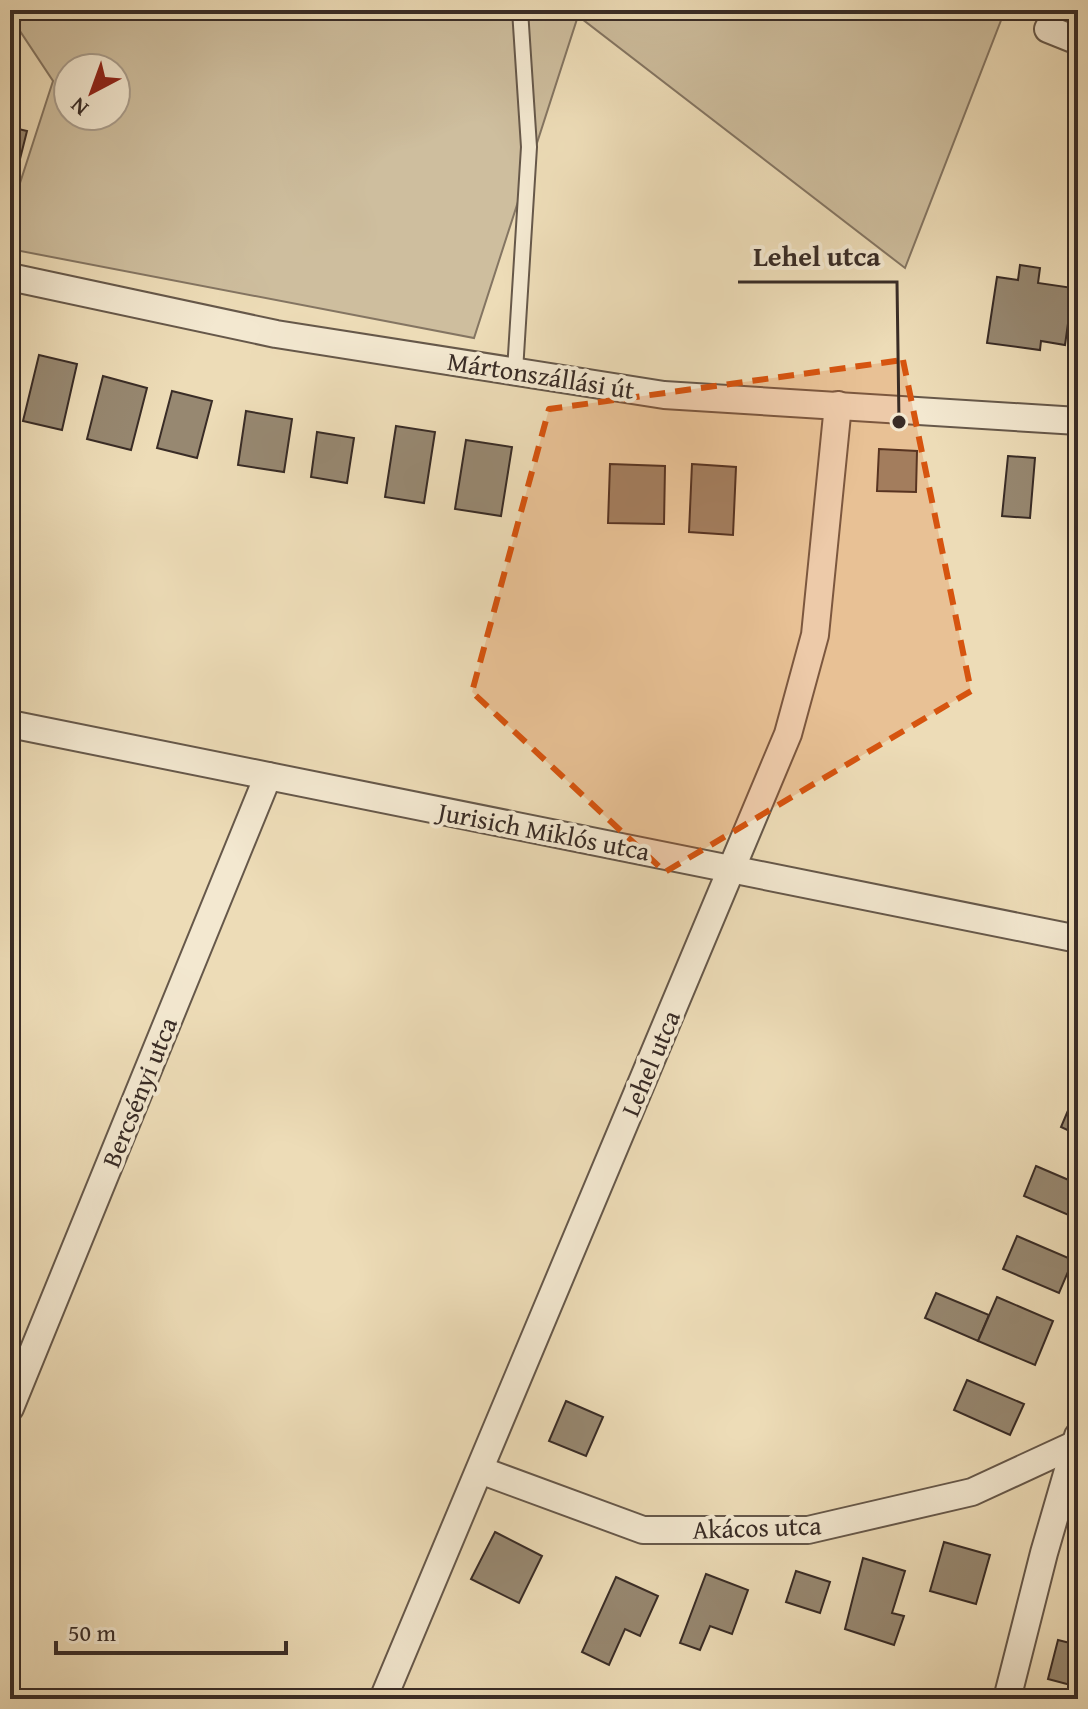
<svg xmlns="http://www.w3.org/2000/svg" width="1088" height="1709" font-family="'Gentium Book Plus',serif">
  <style>
    .green { fill: #cebe9e; stroke: #847562; stroke-width: 2; fill-rule: evenodd }
    .building { fill: #978871; stroke: #392c26; stroke-width: 2 }
    .lines { fill: none; stroke-linecap: round; stroke-linejoin: round }
    .service-casing { stroke: #66584a; stroke-width: 18 }
    .minor-casing { stroke: #66584a; stroke-width: 30 }
    .service { stroke: #f3e8d0; stroke-width: 14 }
    .minor { stroke: #f3e8d0; stroke-width: 26 }
    .marked { fill: #d6540f; fill-opacity: 0.2; stroke: #d6540f; stroke-width: 6; stroke-dasharray: 16 10; stroke-linejoin: round }
    .labels { text-anchor: middle; dominant-baseline: central; stroke-width: 8; stroke-linejoin: round; paint-order: stroke }
    .street-label { font-size: 26px; fill: #392c26; stroke: #f3e8d0 }
    .leader { fill: none; stroke: #392c26; stroke-width: 3 }
    .callout-dot { fill: #392c26; stroke: #f3e8d0; stroke-width: 3 }
    .callout-label { font-size: 28px; text-anchor: middle; font-weight: bold; fill: #392c26; stroke: #f3e8d0; stroke-width: 8; stroke-linejoin: round; paint-order: stroke }
  </style>
  <rect width="100%" height="100%" fill="#eddcb7"/>
  <filter id="stains"><feTurbulence type="fractalNoise" baseFrequency=".0025" numOctaves="4"/><feColorMatrix values="0 0 0 0 .2 0 0 0 0 .09 0 0 0 0 .02 0 0 0 .5 -.17"/></filter>
  <radialGradient id="worn" r=".72"><stop offset=".6" stop-color="#630" stop-opacity="0"/><stop offset="1" stop-color="#630" stop-opacity=".3"/></radialGradient>
  <path class="green" d="M24,10H1005L905,268L578,16L474,338L10,249V214L53,81L18,28ZM68,68H116V116H68Z"/>
  <g class="building">
    <polygon points="10,127 27,131 20,159 10,156"/>
    <polygon points="1020,265 1040,268 1038,283 1073,288 1065,345 1041,341 1040,350 987,343 997,277 1018,280"/>
    <polygon points="39,355 77,364 62,430 23,421"/>
    <polygon points="103,376 147,388 131,450 87,439"/>
    <polygon points="172,391 212,401 197,458 157,448"/>
    <polygon points="246,411 292,419 284,472 238,465"/>
    <polygon points="396,426 435,432 424,503 385,497"/>
    <polygon points="317,432 354,438 347,483 311,477"/>
    <polygon points="466,440 512,447 501,516 455,509"/>
    <polygon points="879,449 917,451 916,492 877,491"/>
    <polygon points="1008,456 1035,458 1030,518 1002,516"/>
    <polygon points="610,464 665,466 664,524 608,523"/>
    <polygon points="692,464 736,467 733,535 689,532"/>
    <polygon points="1078,1087 1078,1135 1061,1127"/>
    <polygon points="1036,1166 1078,1184 1078,1219 1024,1196"/>
    <polygon points="1017,1236 1073,1260 1059,1293 1003,1269"/>
    <polygon points="936,1293 989,1315 978,1341 925,1318"/>
    <polygon points="997,1297 1053,1321 1035,1365 978,1341"/>
    <polygon points="967,1380 1024,1404 1010,1435 954,1410"/>
    <polygon points="566,1401 603,1417 586,1456 549,1441"/>
    <polygon points="495,1532 542,1556 519,1603 471,1579"/>
    <polygon points="944,1542 990,1555 976,1604 930,1591"/>
    <polygon points="863,1558 905,1571 892,1613 904,1616 894,1645 845,1629"/>
    <polygon points="796,1571 830,1582 820,1613 786,1602"/>
    <polygon points="706,1574 748,1590 732,1634 710,1626 700,1650 680,1643"/>
    <polygon points="616,1577 658,1596 640,1636 625,1629 609,1665 582,1652"/>
    <polygon points="1058,1640 1078,1645 1078,1687 1048,1679"/>
  </g>
  <g class="lines">
    <g class="service-casing">
      <polyline id="service" points="515,371 529,147 520,10"/>
    </g>
    <g class="minor-casing">
      <g id="minor">
        <polyline points="1048,29 1078,41"/>
        <polyline points="10,277 276,334 664,395 1078,421"/>
        <polyline points="10,724 1078,939"/>
        <polyline points="10,1408 268,776"/>
        <polyline points="480,1470 643,1530 808,1530 972,1492 1078,1443"/>
        <polyline points="383,1699 788,734 815,635 838,405"/>
        <polyline points="1007,1699 1044,1553 1078,1436"/>
      </g>
    </g>
    <use href="#service" class="service"/>
    <use href="#minor" class="minor"/>
  </g>
  <path class="marked" d="M903,360L971,691L665,872L472,692L549,409Z"/>
  <g class="labels">
    <g class="street-label">
      <text transform="translate(541 375) rotate(9)">Mártonszállási út</text>
      <text transform="translate(544 831) rotate(11)">Jurisich Miklós utca</text>
      <text transform="translate(650 1063) rotate(-67)">Lehel utca</text>
      <text transform="translate(139 1092) rotate(-68)">Bercsényi utca</text>
      <text transform="translate(757 1527) rotate(-2)">Akácos utca</text>
    </g>
  </g>
  <path class="leader" d="M899 422L897 282H738"/>
  <circle class="callout-dot" cx="899" cy="422" r="8"/>
  <g class="callout-label">
    <text x="817" y="266">Lehel utca</text>
  </g>
  <rect width="1088" height="1709" fill="none" stroke="#eddcb7" stroke-width="40"/>
  <rect x="12" y="12" width="1064" height="1685" fill="none" stroke="#392c26" stroke-width="4"/>
  <rect x="20" y="20" width="1048" height="1669" fill="none" stroke="#392c26" stroke-width="2"/>
  <g transform="translate(92 92) rotate(221)"><circle r="38" fill="#f3e8d0" stroke="#a99d8c" stroke-width="2"/>
  <path d="M0-6L14 30L0 20L-14 30Z" fill="#8f2418"/>
  <text y="-12" font-size="22" font-weight="bold" text-anchor="middle" fill="#392c26">N</text>
  </g>
  <path d="M56 1641v12h230v-12" fill="none" stroke="#392c26" stroke-width="4"/>
  <text x="68" y="1641" font-size="24" fill="#392c26" stroke="#f3e8d0" stroke-width="6" paint-order="stroke">50 m</text>
  <rect width="100%" height="100%" filter="url(#stains)"/>
  <rect width="100%" height="100%" fill="url(#worn)"/>
</svg>
